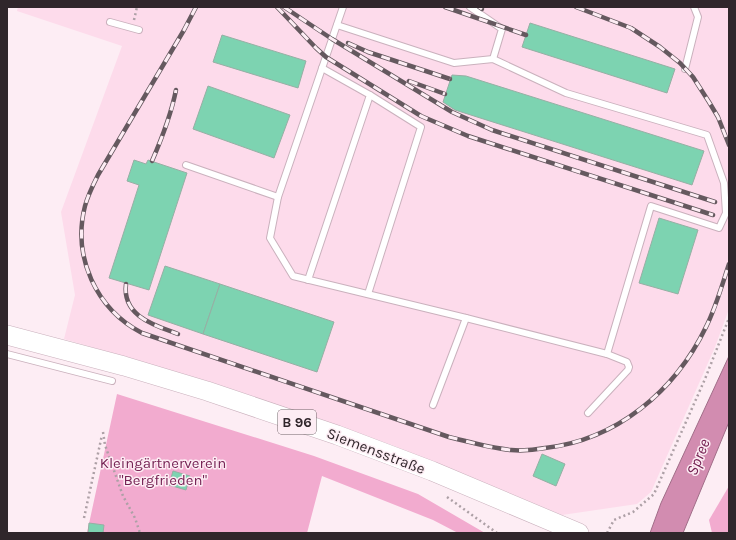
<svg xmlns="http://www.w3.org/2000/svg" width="736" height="540" font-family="Karla,sans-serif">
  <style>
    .built { fill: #fddbeb }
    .green { fill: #f2abcf }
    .water { fill: #d28cb0; stroke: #a16d88 }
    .building { fill: #7dd3b1; stroke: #96afa4 }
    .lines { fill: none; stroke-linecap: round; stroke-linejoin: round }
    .lane-casing { stroke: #cab1bd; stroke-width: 8 }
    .primary-casing { stroke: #cab1bd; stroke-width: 20 }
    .path { stroke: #ada0a6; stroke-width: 2.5; stroke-dasharray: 2 3; stroke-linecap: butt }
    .lane { stroke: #fff; stroke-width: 6 }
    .primary { stroke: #fff; stroke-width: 19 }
    .rail-casing { stroke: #65595f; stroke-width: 4.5 }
    .rail { stroke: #fdedf4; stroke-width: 3; stroke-dasharray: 9; stroke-linecap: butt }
    .labels { text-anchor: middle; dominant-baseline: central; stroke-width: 3; stroke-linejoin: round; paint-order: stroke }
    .shield { fill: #fdedf4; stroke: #6e6267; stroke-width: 1 }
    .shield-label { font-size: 14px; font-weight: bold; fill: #30262b }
    .street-label { font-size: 15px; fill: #30262b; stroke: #fdedf4 }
    .park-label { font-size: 15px; fill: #772455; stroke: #fdedf4 }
    .water-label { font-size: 16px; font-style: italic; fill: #762354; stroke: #fdedf4 }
  </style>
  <rect width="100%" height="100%" fill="#fdedf4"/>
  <polygon class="built" points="18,7 729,7 729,309 715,347 651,492 637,504 562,515 392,445 217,384 64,339 75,295 61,212 122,46 17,11"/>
  <g class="green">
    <polygon points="117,394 314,456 418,494 485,533 458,533 433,520 322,476 307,533 87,533"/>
    <polygon points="729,486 729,533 712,533 709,520"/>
  </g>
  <polygon class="water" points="729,356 729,422 683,533 650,533 661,503"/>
  <g class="building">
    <polygon points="530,23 675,69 667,93 522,47"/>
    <polygon points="222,35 306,61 298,88 213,62"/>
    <polygon points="452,75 466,76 704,151 692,185 455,110 443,102"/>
    <polygon points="208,86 290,115 274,158 193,129"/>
    <polygon points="134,160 146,164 148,160 187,173 149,290 109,278 139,185 127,181"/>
    <polygon points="659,218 698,230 678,294 639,283"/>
    <polygon points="165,266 220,284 203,334 148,315"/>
    <polygon points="220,284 334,322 317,372 203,334"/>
    <polygon points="542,454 565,464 556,486 533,476"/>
    <polygon points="173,471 190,476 186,490 169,485"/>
    <polygon points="89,523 104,525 103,533 88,533"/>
  </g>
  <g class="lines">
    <g class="lane-casing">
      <g id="lane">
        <polyline points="343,7 278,197 270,238 293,276 466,318 607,354 627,362 629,367 628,370 588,413"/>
        <polyline points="470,7 502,29 493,59"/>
        <polyline points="110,22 139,30"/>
        <polyline points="337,25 454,63 493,59 566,93 707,135 724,183 726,213 719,228 651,206 607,354"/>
        <polyline points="685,69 698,17 694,7"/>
        <polyline points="186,165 278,197"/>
        <polyline points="308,280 370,95 322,68"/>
        <polyline points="368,294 421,127 370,95"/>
        <polyline points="7,354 112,381"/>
        <polyline points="433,405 466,318"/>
      </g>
    </g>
    <g class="primary-casing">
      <polyline id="primary" points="7,335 124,366 207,391 337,435 432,471 579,533"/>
    </g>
    <g class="path">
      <polyline points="134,20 137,7"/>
      <polyline points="103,432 105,445 123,496 135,518 140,533"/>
      <polyline points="447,497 497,533"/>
      <polyline points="84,518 102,435"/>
      <polyline points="607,533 614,520 633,512 654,494 705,379 729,318"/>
    </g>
    <use href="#lane" class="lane"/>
    <use href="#primary" class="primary"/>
    <g class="rail-casing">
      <g id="rail">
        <path d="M196,7L184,30L98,175C93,185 88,195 85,206C72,257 96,309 142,333L449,437C470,442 490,448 511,450C522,451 534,450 545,448C617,440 675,391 706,327C716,307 722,285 729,264"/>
        <polyline points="277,7 316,48 326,57 421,116 468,136 713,215"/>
        <polyline points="284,7 332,39 452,112 492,130 715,202"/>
        <polyline points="445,7 526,35"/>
        <polyline points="479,7 482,9"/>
        <polyline points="576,7 631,28 660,47 680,63 693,77 709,102 718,117 729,145"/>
        <polyline points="348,43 368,52 450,79"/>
        <polyline points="409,81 445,94"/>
        <path d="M152,161C162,138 171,115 176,90"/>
        <path d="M126,284C122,316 154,325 178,334"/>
      </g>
    </g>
    <use href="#rail" class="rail"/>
  </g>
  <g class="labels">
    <rect class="shield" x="278" y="410" width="38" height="24" rx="3"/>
    <g class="shield-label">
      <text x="297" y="422">B 96</text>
    </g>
    <g class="street-label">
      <text transform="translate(376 451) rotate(21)">Siemensstraße</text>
    </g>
    <g class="park-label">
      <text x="163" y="463">Kleingärtnerverein<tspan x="163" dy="17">"Bergfrieden"</tspan></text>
    </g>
    <g class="water-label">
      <text transform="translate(698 457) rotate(-68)">Spree</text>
    </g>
  </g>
  <rect width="736" height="540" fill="none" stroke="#30262b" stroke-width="16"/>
</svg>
